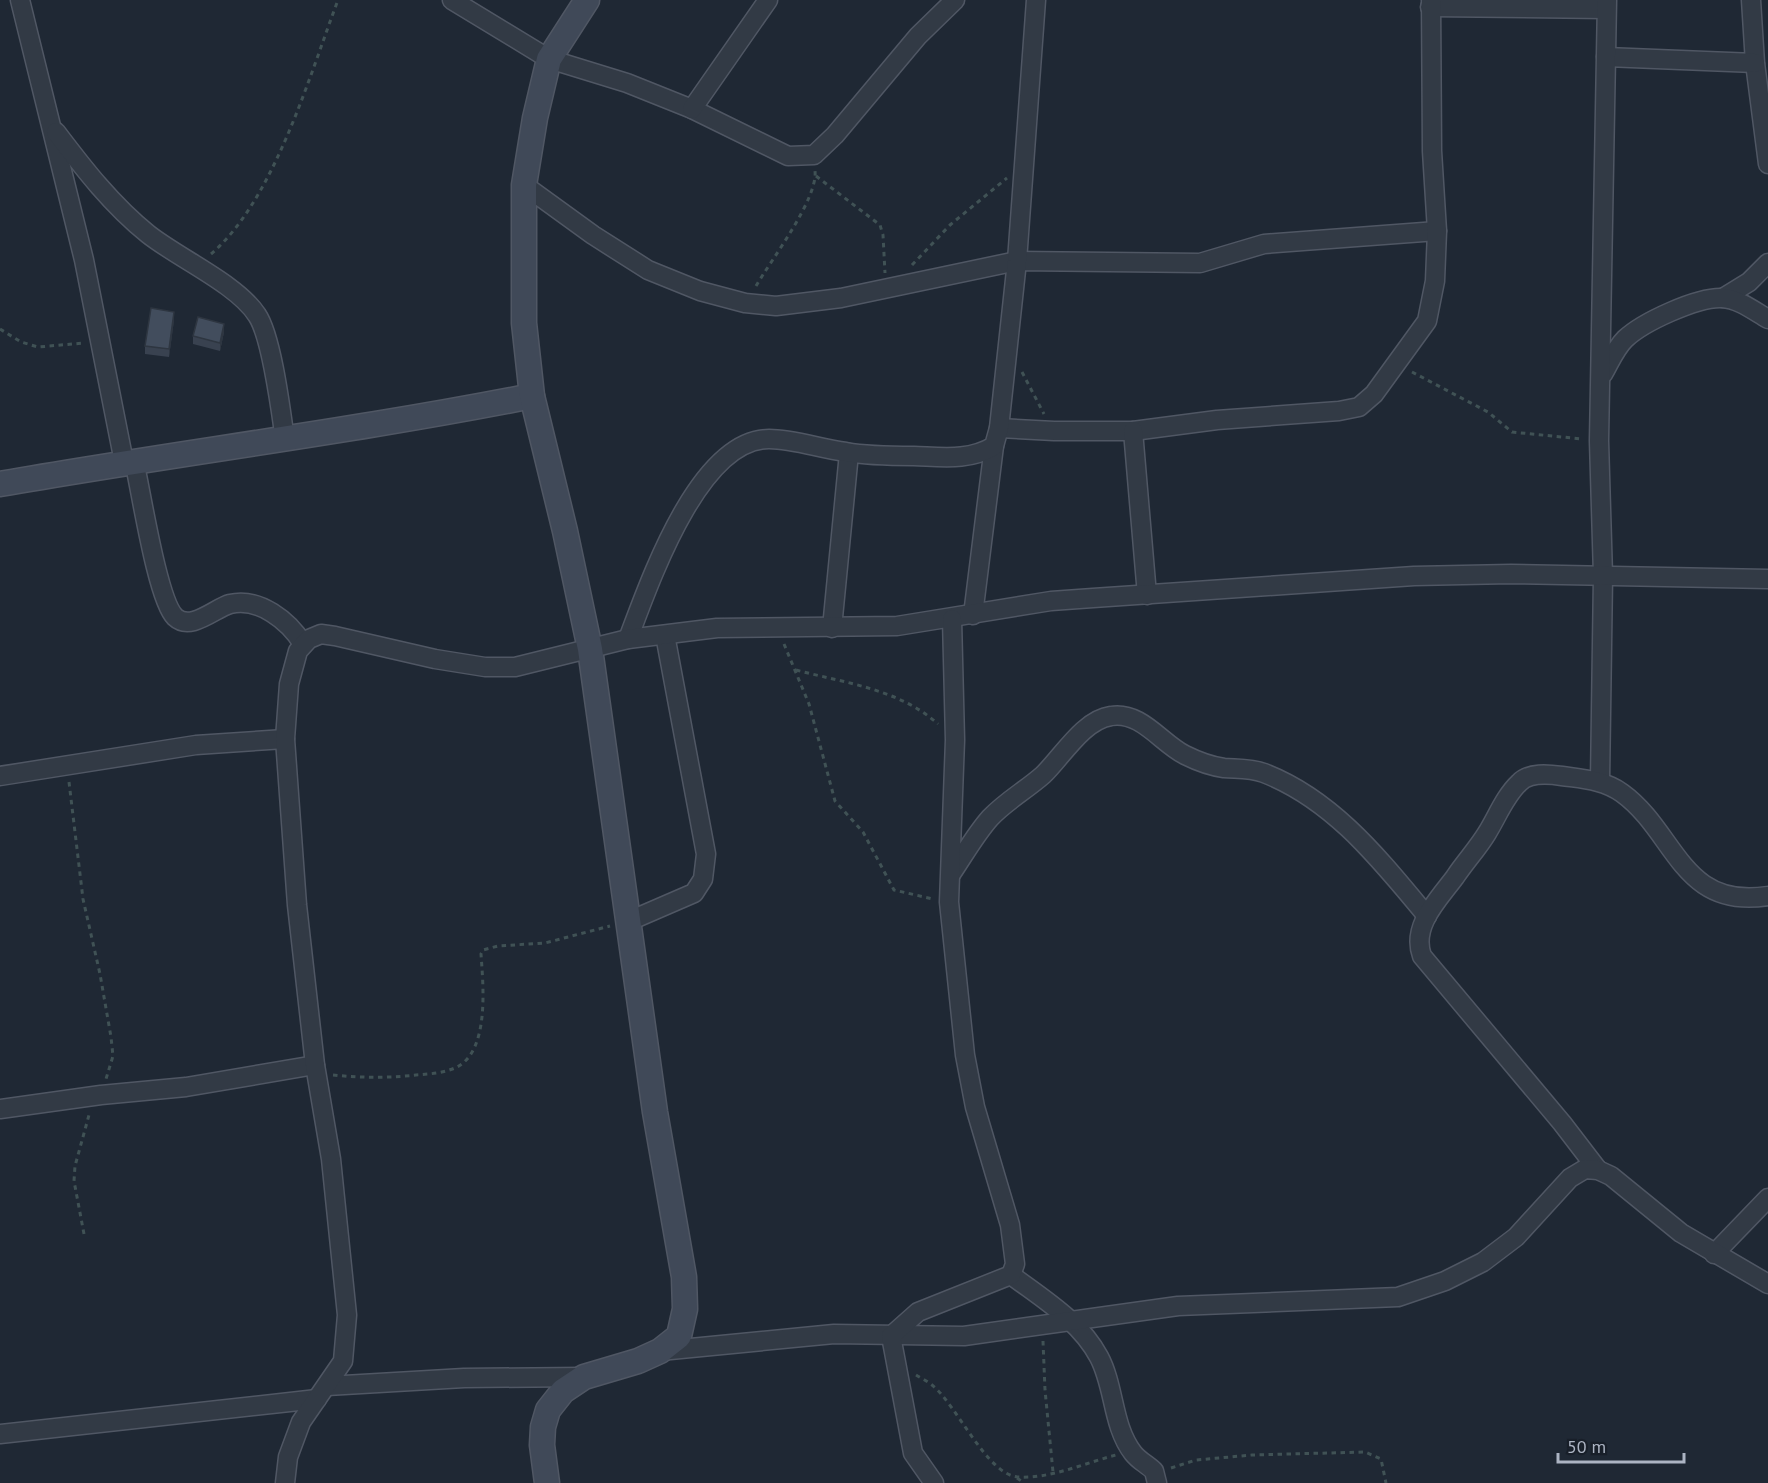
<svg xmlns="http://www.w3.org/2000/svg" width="1768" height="1483" font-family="'PT Sans',sans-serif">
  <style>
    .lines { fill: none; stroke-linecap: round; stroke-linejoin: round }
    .street-casing { stroke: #505764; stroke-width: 21 }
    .secondary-casing { stroke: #505764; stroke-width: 27 }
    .path { stroke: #405255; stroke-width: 3; stroke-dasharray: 4.5 4.5; stroke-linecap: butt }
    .street { stroke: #323a45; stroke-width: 18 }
    .secondary { stroke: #404958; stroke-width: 24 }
    .wall { fill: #394250 }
    .shaded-wall { fill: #2e3641 }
    .building { fill: #424d5d; stroke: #2e3641; stroke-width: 1.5 }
  </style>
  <rect width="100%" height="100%" fill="#1f2834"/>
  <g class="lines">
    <g class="street-casing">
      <g id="street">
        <polyline points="20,0 84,260 124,462"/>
        <polyline points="452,0 549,59 627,83 692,109 788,156 814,155 835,135 918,36 955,0"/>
        <polyline points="1751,0 1755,63 1768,164"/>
        <polyline points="1430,7 1606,9"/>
        <polyline points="1606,57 1755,63"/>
        <polyline points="692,109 768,0"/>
        <path d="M56,132C84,169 112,205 148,234C178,258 237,284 257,315C272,337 281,412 285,440"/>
        <polyline points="524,185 593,235 648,270 700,291 745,303 776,306 841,298 1017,261 1200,263 1264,244 1437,231"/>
        <polyline points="1723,298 1749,282 1768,263"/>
        <path d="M1603,374C1610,362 1615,349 1625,339C1643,322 1697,297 1722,298C1739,299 1754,311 1768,319"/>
        <polyline points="999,428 1054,431 1133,431 1217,420 1339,411 1359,407 1374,394 1427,321 1435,281 1437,231 1432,151 1431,0"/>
        <polyline points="1133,431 1147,595"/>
        <path d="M134,461C141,490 157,599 175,617C191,632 215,608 230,604C259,597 289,621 303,644"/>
        <polyline points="973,615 994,446"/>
        <polyline points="832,628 849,453"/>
        <path d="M628,639C649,584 698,439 769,439C794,439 821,449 846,452C868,456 892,456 914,456C943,457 969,461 994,446L999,428L1017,261L1036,0"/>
        <polyline points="0,776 196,745 285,739"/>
        <polyline points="1600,781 1603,576 1599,441 1607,0"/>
        <path d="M951,874C964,855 975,835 990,818C1006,801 1026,790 1043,775C1062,757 1083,720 1111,716C1141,711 1161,743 1185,755C1197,761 1210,766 1224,768C1238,769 1251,768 1264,773C1334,800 1381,861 1427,916"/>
        <polyline points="627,922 694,893 703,879 706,854 665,635"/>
        <polyline points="0,1109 101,1095 186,1087 315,1065"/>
        <path d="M1598,1170L1562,1123L1422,956C1411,926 1438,900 1455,877C1465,862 1478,848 1487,833C1497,817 1505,796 1519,783C1529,772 1548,774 1562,776C1583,779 1604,780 1622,793C1676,832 1681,910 1768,896"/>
        <polyline points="1714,1254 1768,1198"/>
        <path d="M1011,1275C1043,1299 1080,1321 1099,1357C1115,1387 1112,1426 1133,1453C1139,1461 1147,1464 1154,1471L1157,1483"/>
        <polyline points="660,1351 834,1334 964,1336 1178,1306 1398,1297 1445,1281 1483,1262 1516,1237 1570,1178 1585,1169 1598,1170 1611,1176 1681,1233 1768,1284"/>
        <polyline points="327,1386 464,1378 584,1377"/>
        <polyline points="0,1434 317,1399"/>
        <polyline points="285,1483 288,1457 301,1422 343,1361 347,1315 331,1159 315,1065 297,905 285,739 289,684 298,651 309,639 321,634 335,636 435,659 485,667 515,667 628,639 717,628 897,626 1051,601 1093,598 1414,576 1511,574 1768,579"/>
        <polyline points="934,1483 913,1453 891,1336 918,1312 1011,1275 1015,1264 1010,1225 975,1107 965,1055 949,902 955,740 952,619"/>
      </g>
    </g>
    <g class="secondary-casing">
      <g id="secondary">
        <path d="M0,484C177,453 355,431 532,396"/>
        <polyline points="547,1483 542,1445 543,1427 548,1410 563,1391 584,1377 638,1361 660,1351 679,1336 685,1309 684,1277 655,1112 590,649 565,531 532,396 524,323 524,185 535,118 549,59 587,0"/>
      </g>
    </g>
    <g class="path">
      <polyline points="816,176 880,225 883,235 885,273"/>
      <path d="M211,254C274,200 309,77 338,0"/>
      <polyline points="912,265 950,225 1007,178"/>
      <path d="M756,286C771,260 818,199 815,171"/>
      <polyline points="0,329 21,342 38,347 84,343"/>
      <polyline points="1022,372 1044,414"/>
      <polyline points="1412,372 1488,412 1512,432 1582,439"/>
      <polyline points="784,644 809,704 835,801 863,832 894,890 933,899"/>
      <path d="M796,670C845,683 899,689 938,724"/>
      <polyline points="69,782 83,899 100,974 111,1037 113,1056 106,1079"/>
      <path d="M333,1075C361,1078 389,1078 416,1075C430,1074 445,1073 457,1067C490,1050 483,984 481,954L483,950L498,946L545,943L610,926"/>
      <polyline points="84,1234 74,1181 75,1166 89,1115"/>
      <polyline points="1043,1341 1045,1390 1053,1472"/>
      <path d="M916,1375C921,1378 927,1381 932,1385C957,1405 987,1475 1018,1477C1050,1479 1085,1463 1116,1455"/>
      <polyline points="1171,1468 1196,1460 1252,1455 1365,1452 1381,1459 1386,1483"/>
      <polyline points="1017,1478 1024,1483"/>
    </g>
    <use href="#street" class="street"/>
    <use href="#secondary" class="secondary"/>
  </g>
  <g class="wall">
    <polygon points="174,320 169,357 145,354 145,346"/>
    <polygon points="224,332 220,351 193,344 193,336"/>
  </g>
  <g class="shaded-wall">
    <polygon points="174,312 174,320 169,357 169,349"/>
    <polygon points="224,324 224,332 220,351 220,343"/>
  </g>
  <g class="building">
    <polygon points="151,308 174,312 169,349 145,346"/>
    <polygon points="198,317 224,324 220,343 193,336"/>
  </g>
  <path d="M1558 1453v9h126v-9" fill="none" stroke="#acb4c3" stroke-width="3"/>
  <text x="1567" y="1453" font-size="18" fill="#acb4c3" stroke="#181f29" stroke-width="4.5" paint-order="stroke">50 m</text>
</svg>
